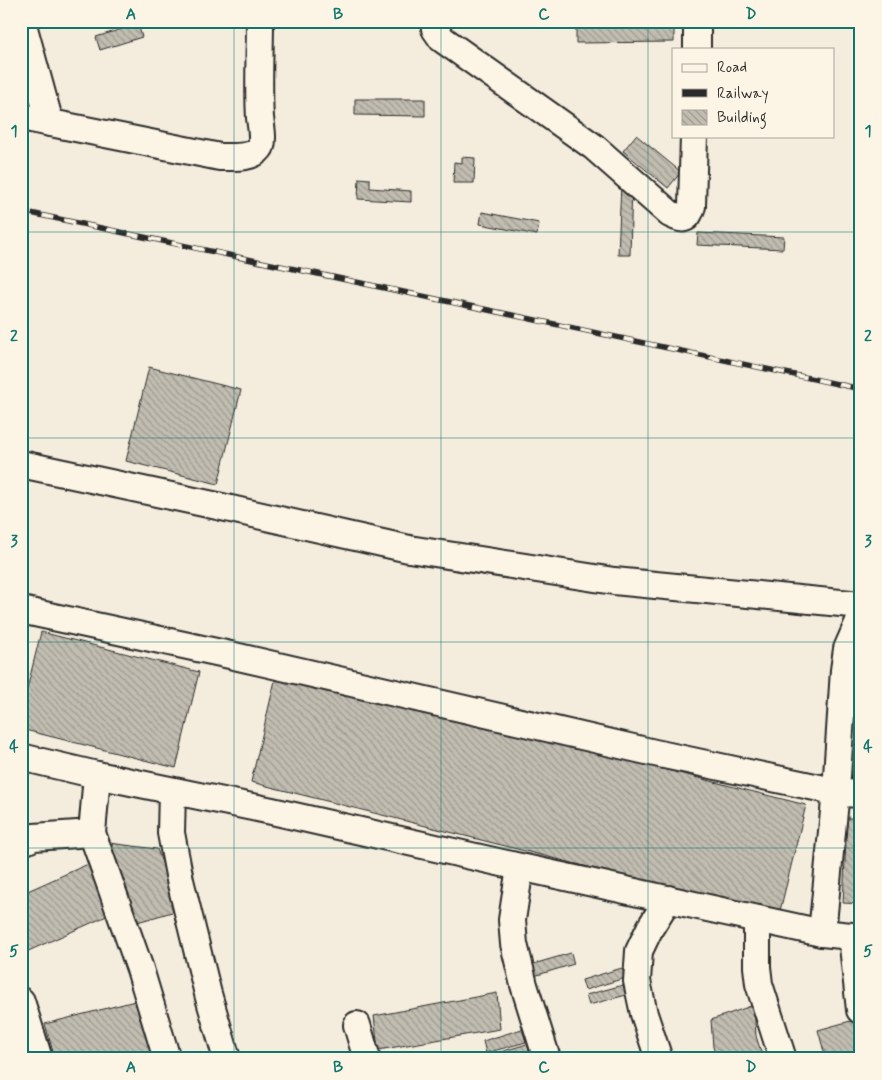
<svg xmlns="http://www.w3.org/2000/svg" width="882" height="1080" font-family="Mynerve,sans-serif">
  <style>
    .building { fill: url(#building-back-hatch); stroke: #2b2b2b }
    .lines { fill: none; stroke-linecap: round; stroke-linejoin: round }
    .minor-casing { stroke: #2b2b2b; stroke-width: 30 }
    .minor { stroke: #fcf5e5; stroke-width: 26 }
    .rail-casing { stroke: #2b2b2b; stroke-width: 5.5 }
    .rail { stroke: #fcf5e5; stroke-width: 4; stroke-dasharray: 11; stroke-linecap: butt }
    .grid { fill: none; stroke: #0f766e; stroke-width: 1; stroke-opacity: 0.55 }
    .neatline { fill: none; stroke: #0f766e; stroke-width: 2 }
    .grid-label { font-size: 16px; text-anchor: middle; font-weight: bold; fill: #0f766e }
  </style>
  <defs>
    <pattern id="building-back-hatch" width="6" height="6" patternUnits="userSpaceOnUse" patternTransform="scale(1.25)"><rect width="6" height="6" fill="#c2bdb1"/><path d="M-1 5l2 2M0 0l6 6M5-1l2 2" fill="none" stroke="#9e9a90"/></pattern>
  </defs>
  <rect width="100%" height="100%" fill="#f4edde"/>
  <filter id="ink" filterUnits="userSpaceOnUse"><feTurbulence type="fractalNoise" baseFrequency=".02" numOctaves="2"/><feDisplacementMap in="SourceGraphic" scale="10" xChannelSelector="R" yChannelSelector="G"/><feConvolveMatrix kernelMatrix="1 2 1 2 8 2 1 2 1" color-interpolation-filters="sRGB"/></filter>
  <g filter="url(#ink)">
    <g class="building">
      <polygon points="123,21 137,21 142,37 100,50 96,37 125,28"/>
      <polygon points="576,27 674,27 674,42 576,43"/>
      <polygon points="355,99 425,99 425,116 355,115"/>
      <polygon points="636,135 681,172 668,188 623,151"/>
      <polygon points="462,157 475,158 474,183 453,183 454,162 462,163"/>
      <polygon points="359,178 370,179 370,188 411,191 411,202 358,199"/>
      <polygon points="621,183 632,183 630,255 618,255"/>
      <polygon points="482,212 539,223 537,235 480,224"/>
      <polygon points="698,233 784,237 783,249 697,245"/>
      <polygon points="149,367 241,390 218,484 126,461"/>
      <polygon points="41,632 199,672 176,768 21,729 21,713"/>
      <polygon points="277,672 806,805 779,915 251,782"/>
      <polygon points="861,700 861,765 854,765"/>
      <polygon points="847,818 861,818 861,904 843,903"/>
      <polygon points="101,842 157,849 179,910 127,925"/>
      <polygon points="97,860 118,911 26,952 21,942 21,894"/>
      <polygon points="571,953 574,964 534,976 530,965"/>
      <polygon points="622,968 625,978 585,990 582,980"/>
      <polygon points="627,984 630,994 589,1005 586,995"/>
      <polygon points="497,993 500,1029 378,1050 374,1016"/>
      <polygon points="139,1000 159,1059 55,1059 45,1024"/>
      <polygon points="754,1005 756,1036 762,1055 762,1059 717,1059 713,1047 711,1020"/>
      <polygon points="854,1020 861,1037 861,1059 826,1059 818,1030"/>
      <polygon points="522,1029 526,1042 486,1053 483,1041"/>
      <polygon points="527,1044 530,1054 514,1059 488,1059 487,1056"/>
    </g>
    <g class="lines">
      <g class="minor-casing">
        <g id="minor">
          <polyline points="22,21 50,123"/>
          <path d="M434,21L435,29L442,39L594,147L670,214C683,220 687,222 692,206L694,136"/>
          <polyline points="697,49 697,21"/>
          <path d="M21,117L220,157C233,157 252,159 260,148C264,143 261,125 260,118C258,86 260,53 260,21"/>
          <polyline points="21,464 213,505 409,549 614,581 861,605"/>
          <polyline points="21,610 230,655 655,753 843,793 861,794"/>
          <polyline points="21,757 97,775 272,811 520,867 822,933 861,937"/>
          <polyline points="97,775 92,833 140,969 167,1059"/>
          <polyline points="172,791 171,833 180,880 208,994 227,1059"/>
          <polyline points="21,843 34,837 92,833"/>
          <polyline points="520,867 512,920 514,944 524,985 547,1059"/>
          <polyline points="757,919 757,967 759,984 783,1059"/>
          <polyline points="822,933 836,791 844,670 847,649 861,617"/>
          <polyline points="852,937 860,1010"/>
          <polyline points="21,1001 39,1059"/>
          <polyline points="357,1025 367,1059"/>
          <polyline points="659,1059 644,1014 637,981 639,951 650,928 668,899"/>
        </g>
      </g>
      <use href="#minor" class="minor"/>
      <g class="rail-casing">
        <polyline id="rail" points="21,211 861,389"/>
      </g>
      <use href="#rail" class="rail"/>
    </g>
  </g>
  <path class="grid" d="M234,21V1059M441,21V1059M648,21V1059M21,232H861M21,438H861M21,642H861M21,848H861"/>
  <rect width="882" height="1080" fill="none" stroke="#fcf5e5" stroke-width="55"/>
  <rect x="672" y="48" width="162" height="90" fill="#fcf5e5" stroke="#a8a49b"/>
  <rect x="682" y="64" width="25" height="8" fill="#fcf5e5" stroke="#a8a49b"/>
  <text x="717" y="72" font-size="15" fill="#2b2b2b">Road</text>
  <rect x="682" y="89" width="25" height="8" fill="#2b2b2b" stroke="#a8a49b"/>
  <text x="717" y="98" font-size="15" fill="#2b2b2b">Railway</text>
  <rect x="682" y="110" width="25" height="15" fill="url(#building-back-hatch)" stroke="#a8a49b"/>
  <text x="717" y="122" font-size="15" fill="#2b2b2b">Building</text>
  <rect x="28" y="28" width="826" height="1024" class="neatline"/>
  <g class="grid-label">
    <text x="131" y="19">A</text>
    <text x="338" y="19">B</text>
    <text x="544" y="19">C</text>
    <text x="751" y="19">D</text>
    <text x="14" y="136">1</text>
    <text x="868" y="136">1</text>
    <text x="14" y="341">2</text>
    <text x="868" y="341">2</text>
    <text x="14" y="546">3</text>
    <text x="868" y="546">3</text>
    <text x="14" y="751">4</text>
    <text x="868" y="751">4</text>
    <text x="14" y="956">5</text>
    <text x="868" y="956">5</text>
    <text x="131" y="1072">A</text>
    <text x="338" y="1072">B</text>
    <text x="544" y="1072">C</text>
    <text x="751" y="1072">D</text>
  </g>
</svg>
